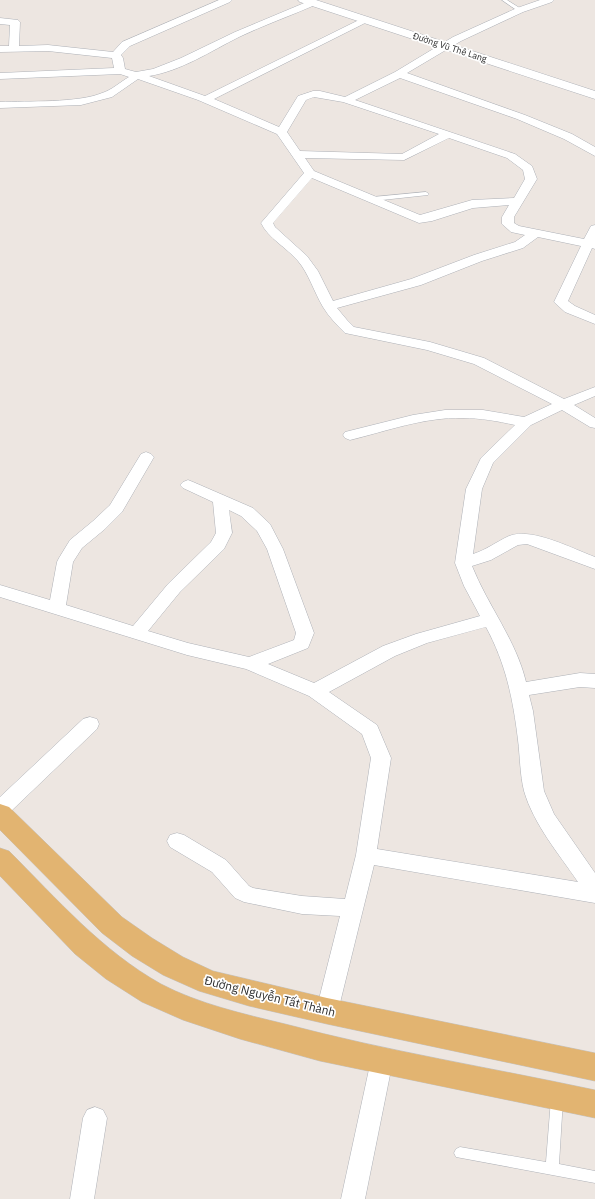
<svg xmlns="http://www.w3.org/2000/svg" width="595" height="1199" font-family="'IBM Plex Sans',sans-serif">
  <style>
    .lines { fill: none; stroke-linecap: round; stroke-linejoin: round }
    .service-casing { stroke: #aeb1b7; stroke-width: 1 }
    .minor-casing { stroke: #aeb1b7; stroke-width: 1 }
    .tertiary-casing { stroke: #aeb1b7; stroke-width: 1 }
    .primary-casing { stroke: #c4c4c4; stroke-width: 1 }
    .service { fill: #fff; fill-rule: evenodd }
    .minor { fill: #fff; fill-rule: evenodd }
    .tertiary { fill: #fff; fill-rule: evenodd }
    .primary { fill: #e2b471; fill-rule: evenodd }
    .labels { text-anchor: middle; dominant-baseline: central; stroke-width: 3.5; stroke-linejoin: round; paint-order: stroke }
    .far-street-label { font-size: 9px; fill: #2d2d2d; stroke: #fff }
    .near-street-label { font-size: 12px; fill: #2d2d2d; stroke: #fff }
  </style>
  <rect width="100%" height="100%" fill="#ede6e1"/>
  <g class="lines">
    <g class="service-casing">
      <g id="service">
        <polygon points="502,0 507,0 523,10 518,11"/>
        <polygon points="426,192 429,194 428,195 373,201 370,199 373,197"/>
        <polygon points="557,1093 561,1095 563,1099 559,1164 595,1171 595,1183 456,1157 454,1153 456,1149 460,1147 546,1162 551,1099 553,1095"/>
      </g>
    </g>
    <g class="minor-casing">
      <g id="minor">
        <path d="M219,0H232L230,2L130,46L121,55L123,58L125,69L136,72L153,69L181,58L235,32L309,1H315L317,3L315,5C290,16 264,25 239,37C211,51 181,71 149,76L205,96L363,18L366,17L371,20L214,99L279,127L298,96L313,91H320L345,97L395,72L453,37L517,8L540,0H554L552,2L523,12L461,41L407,73L525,115L572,134L595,147V156L564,139L517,119L400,78L355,100L515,154L532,166L537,179L514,217V223L519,226L584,239L591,226L595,225V249L592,248L568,301L575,306L595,315V324L565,312L554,302L581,246L538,237L523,248L482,261L421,285L337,308L347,320L354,327L430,342L484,358L564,399L595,387V396L574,405L595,418V428L590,427L562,410L531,425L493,463L482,489L473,554C486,550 496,542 509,536C532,527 573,549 595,557V569L527,544L518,545L491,560L472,566C488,606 516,640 526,682L580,673L595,674V688L580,687L529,695L533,711L544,791L554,814L595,873V903L374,865L338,1011L335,1018L327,1021L319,1018L316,1011L340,916L302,914L244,902L235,898L212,872L170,847L167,841L170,835L177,833L184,835L226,860L249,886L253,888L302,896L345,899L356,855L371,758L362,734L309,696L246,669L187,655L0,597V585L50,600L57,562L59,558L70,540L93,521L110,505L141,454L146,452L151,454L154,457L122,512L105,529L82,548L73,562L66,605L133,626L168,584L211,542L216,533L213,502L183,488L180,485L183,482L188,480L193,482L253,508L270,524L283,549L314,633L308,648L268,664L314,683L383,646L416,634L480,616L464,586L455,563L466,489L481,458L515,425C497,421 480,418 463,418C424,417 387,431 350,440L345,438L343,435L345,432L413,415L445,410H483L524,417L552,404L474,364L427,350L345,333C337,325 329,317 323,307C314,292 309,274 298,261C286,247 269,239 261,223L304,173L277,134L198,100L138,79L112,97L81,105L0,108V102C27,101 79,103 102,93C112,90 120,82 129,77L120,74L0,79V73L114,68L112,58L48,51L0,52V46H9L10,25L0,24V18L18,20L20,22L19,46L48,45L113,52L122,42ZM314,97L343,102L439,134L402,154L300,151L287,132L306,100ZM449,138L507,158L523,170L525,179L514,198L472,200L420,215L314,171L305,158L404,160ZM312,178L419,223L432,221L473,208L509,205L502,217V224L511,232L525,235L515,242L474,255L411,279L333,301L318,271L307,256L275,227L273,223ZM229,510L241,516L257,531L267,549L296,633L294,640L249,657L188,643L148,631L180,592L224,549L232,533ZM486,627C506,664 513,699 518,740C520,756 520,775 524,791C534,825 559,854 578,882L377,849L391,758L377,725L329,692L395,656L427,643Z"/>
        <polygon points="90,717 97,719 99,724 97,729 7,815 0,817 0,797 83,719"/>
        <polygon points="382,1049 390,1052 393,1060 365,1199 341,1199 371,1060 374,1052"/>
        <polygon points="95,1107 103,1110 107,1118 94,1199 70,1199 83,1118 87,1110"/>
      </g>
    </g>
    <g class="tertiary-casing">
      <polygon id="tertiary" points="298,0 316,0 595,91 595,99 300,2"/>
    </g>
    <g class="primary-casing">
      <g id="primary">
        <polygon points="0,804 9,807 122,917 152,938 183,957 213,971 327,998 595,1053 595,1081 327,1024 249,1006 199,991 163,975 132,956 102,933 0,830"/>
        <path d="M0,848L9,851C57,899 102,951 161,984C199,1004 244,1014 285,1024C387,1051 492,1068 595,1090V1118L320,1061L240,1039L183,1020L142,1002L106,979L75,954L0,876Z"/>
      </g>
    </g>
    <use href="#service" class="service"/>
    <use href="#minor" class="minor"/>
    <use href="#tertiary" class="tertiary"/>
    <use href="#primary" class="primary"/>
  </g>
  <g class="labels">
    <g class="far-street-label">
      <text transform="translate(450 47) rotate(18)">Đường Vũ Thê Lang</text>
    </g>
    <g class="near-street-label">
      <text transform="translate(270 996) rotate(14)">Đường Nguyễn Tất Thành</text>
    </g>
  </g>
</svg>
